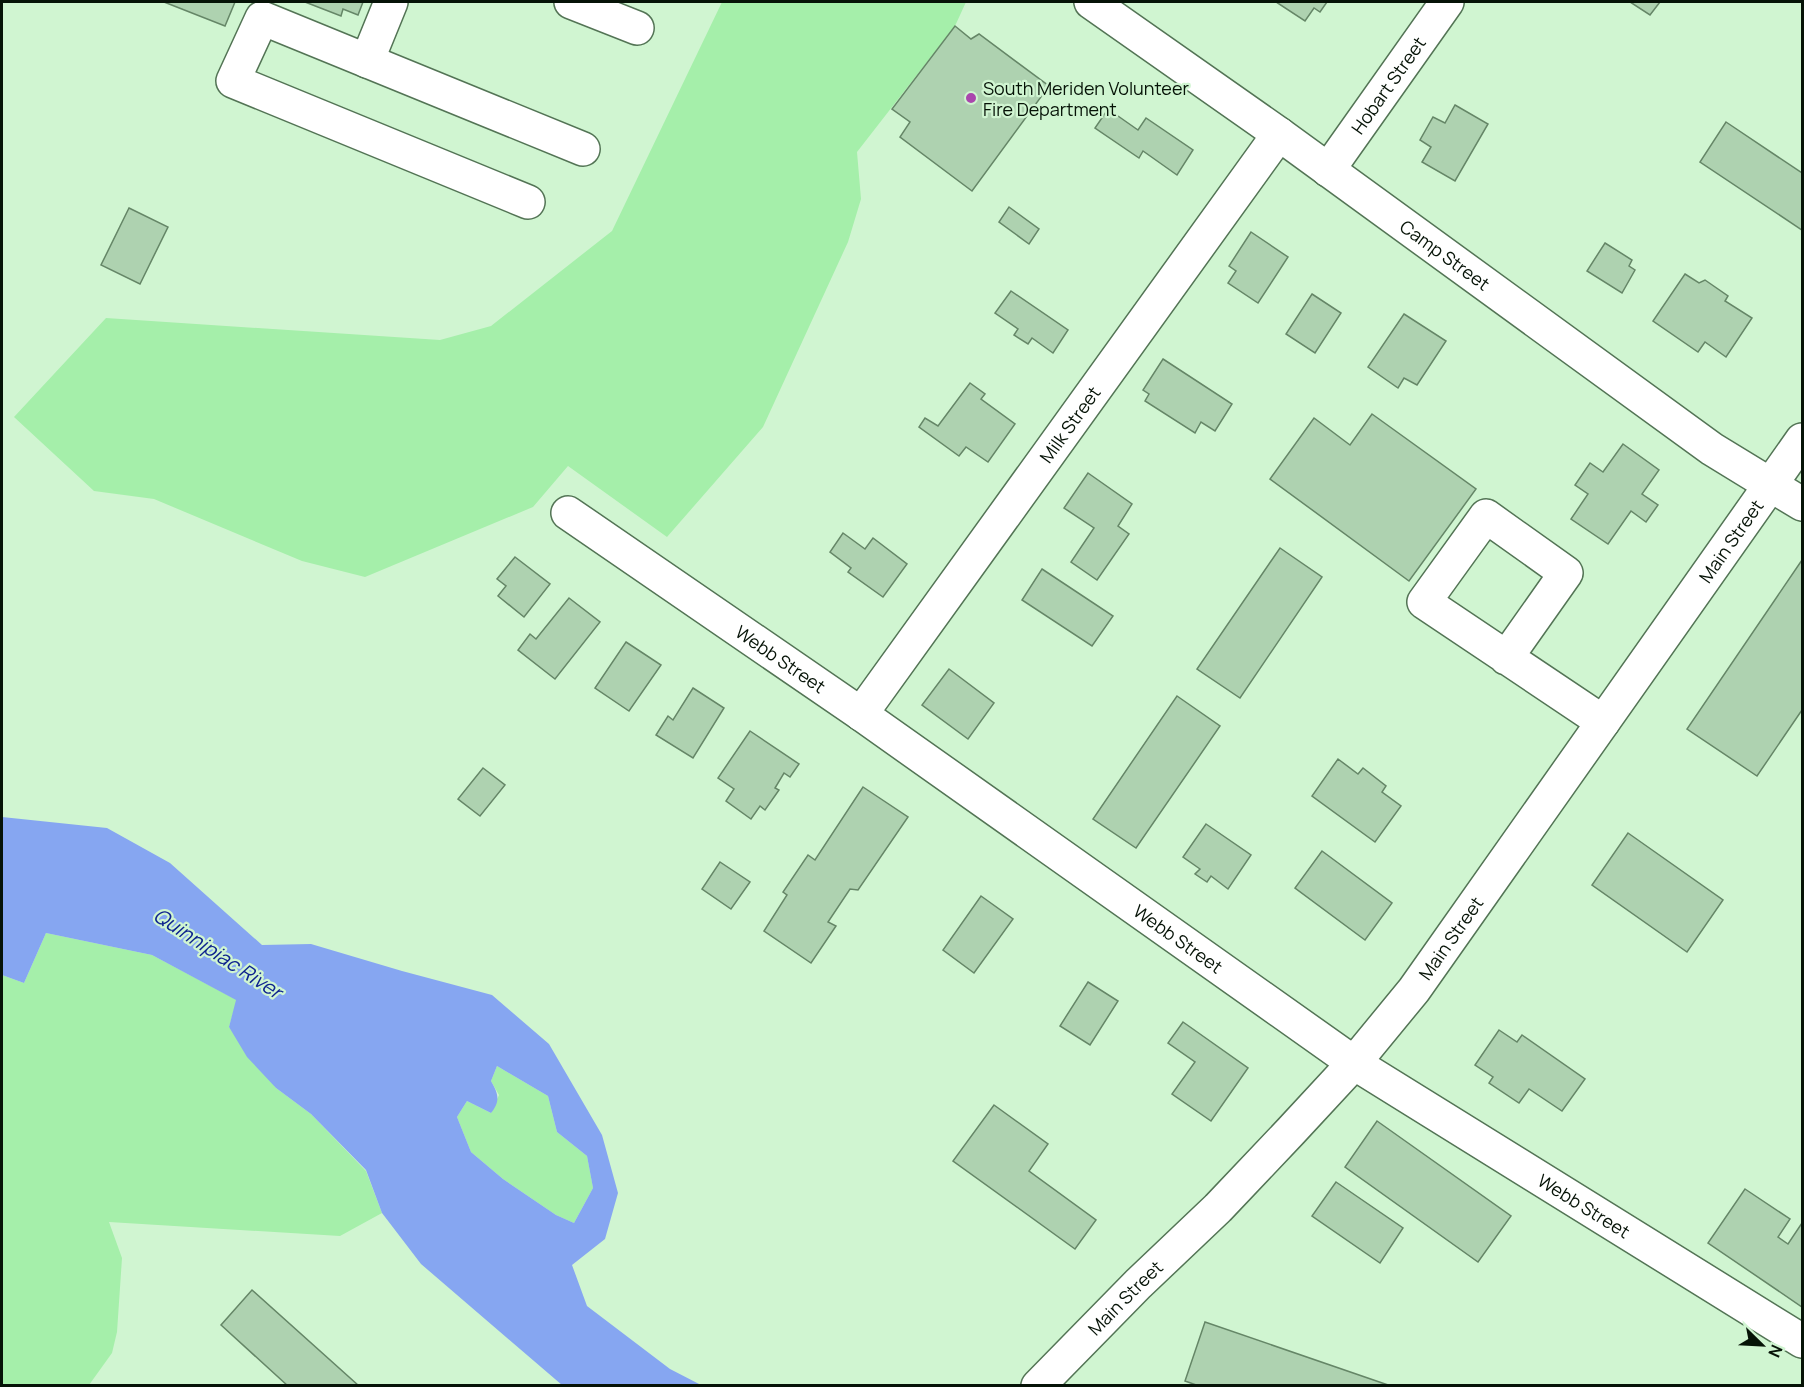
<svg xmlns="http://www.w3.org/2000/svg" width="1804" height="1387" font-family="Manrope,sans-serif">
  <style>
    .green { fill: #a5efaa }
    .water { fill: #86a6f1; fill-rule: evenodd }
    .building { fill: #aed2b0; stroke: #658667; stroke-width: 1.5 }
    .lines { fill: none; stroke-linecap: round; stroke-linejoin: round }
    .minor-casing { stroke: #537455; stroke-width: 36 }
    .major-casing { stroke: #537455; stroke-width: 36 }
    .minor { stroke: #fff; stroke-width: 33 }
    .major { stroke: #fff; stroke-width: 33 }
    .poi-dot { fill: #aa47ad; stroke: #d0f5d1; stroke-width: 2 }
    .labels { text-anchor: middle; dominant-baseline: central; stroke-width: 4.5; stroke-linejoin: round; paint-order: stroke }
    .street-label { font-size: 18px; fill: #061307; stroke: #d0f5d1 }
    .poi-label { font-size: 18px; fill: #061307; stroke: #d0f5d1; text-anchor: start }
    .water-label { font-size: 20px; font-style: italic; fill: #0f248f; stroke: #d0f5d1 }
  </style>
  <rect width="100%" height="100%" fill="#d0f5d1"/>
  <g class="green">
    <polygon points="722,2 966,2 955,26 857,152 861,199 848,242 763,427 667,537 568,466 533,507 365,577 302,561 154,499 94,491 14,417 106,318 440,340 491,326 612,231"/>
    <polygon points="46,933 152,955 237,1000 229,1027 276,1088 311,1114 366,1171 382,1213 340,1236 109,1222 122,1258 117,1332 112,1353 89,1385 2,1386 2,975 24,983"/>
    <polygon points="497,1066 548,1096 557,1132 587,1156 593,1188 574,1223 556,1215 503,1179 471,1152 457,1117 467,1101 491,1113 499,1095 491,1081"/>
  </g>
  <path class="water" d="M2,817L107,828L170,863L262,945L311,944L402,971L492,995L549,1044L602,1135L618,1193L605,1239L572,1265L587,1306L670,1369L701,1385H562L421,1264L382,1213L366,1170L311,1114L276,1088L247,1057L229,1027L236,1000L152,955L46,933L24,983L2,975ZM497,1066L548,1096L557,1132L587,1156L593,1188L574,1223L556,1215L503,1179L471,1152L457,1117L467,1101L491,1113C501,1101 498,1093 491,1081Z"/>
  <g class="building">
    <polygon points="164,2 235,2 225,26"/>
    <polygon points="305,2 363,2 358,15 343,9 341,16"/>
    <polygon points="1276,2 1327,2 1320,12 1314,8 1305,21"/>
    <polygon points="1630,2 1660,2 1650,15"/>
    <polygon points="955,26 971,39 979,34 1049,86 972,191 900,137 910,122 892,109"/>
    <polygon points="1455,105 1488,124 1455,181 1422,162 1431,147 1420,140 1433,117 1445,123"/>
    <polygon points="1108,109 1138,130 1146,118 1193,150 1177,175 1143,151 1139,158 1095,128"/>
    <polygon points="1726,122 1802,173 1802,230 1700,162"/>
    <polygon points="1009,207 1039,229 1029,244 999,222"/>
    <polygon points="129,208 168,227 140,284 101,265"/>
    <polygon points="1251,232 1288,257 1258,303 1228,283 1236,271 1229,266"/>
    <polygon points="1605,243 1632,260 1629,266 1635,270 1622,293 1587,271"/>
    <polygon points="1685,274 1699,283 1705,280 1728,296 1725,301 1752,318 1726,357 1705,342 1698,352 1653,321"/>
    <polygon points="1011,291 1068,330 1053,353 1032,338 1028,344 1014,335 1018,329 995,313"/>
    <polygon points="1312,294 1341,313 1315,353 1286,334"/>
    <polygon points="1404,314 1446,341 1417,385 1404,378 1398,388 1368,367"/>
    <polygon points="1163,359 1232,404 1215,431 1201,422 1195,433 1145,401 1149,394 1143,390"/>
    <polygon points="970,383 985,394 981,399 1015,424 988,462 966,447 959,456 919,427 925,418 938,426"/>
    <polygon points="1372,414 1476,489 1409,581 1270,479 1314,418 1350,445"/>
    <polygon points="1623,444 1659,470 1642,494 1658,505 1646,522 1631,511 1608,544 1571,519 1588,494 1575,485 1590,463 1603,472"/>
    <polygon points="1088,473 1132,504 1118,526 1129,534 1097,580 1071,562 1094,528 1064,508"/>
    <polygon points="843,533 865,549 873,538 907,564 883,597 848,572 851,568 830,552"/>
    <polygon points="1280,548 1322,577 1240,698 1197,669"/>
    <polygon points="515,557 550,584 524,617 498,596 506,586 497,579"/>
    <polygon points="1802,560 1802,710 1757,776 1687,729"/>
    <polygon points="1042,569 1113,616 1092,646 1022,600"/>
    <polygon points="569,598 600,622 555,679 518,650 530,634 536,639"/>
    <polygon points="626,642 661,665 629,711 595,688"/>
    <polygon points="949,669 994,703 968,739 922,705"/>
    <polygon points="693,688 724,708 693,758 656,735 668,716 673,720"/>
    <polygon points="1177,696 1220,726 1136,848 1093,819"/>
    <polygon points="750,731 799,764 790,777 784,773 775,788 779,790 765,810 760,806 751,819 726,801 734,789 718,778"/>
    <polygon points="1338,759 1358,774 1363,768 1386,786 1382,792 1401,806 1375,842 1312,796"/>
    <polygon points="483,768 505,785 480,816 458,799"/>
    <polygon points="863,787 908,817 858,890 850,889 828,922 836,926 811,963 764,931 787,895 783,892 808,855 815,860"/>
    <polygon points="1206,824 1251,855 1228,889 1211,876 1207,882 1195,874 1200,869 1183,857"/>
    <polygon points="1628,833 1723,900 1687,952 1592,885"/>
    <polygon points="1322,851 1392,903 1365,940 1295,888"/>
    <polygon points="720,862 750,882 731,909 702,889"/>
    <polygon points="981,896 1013,919 974,973 943,950"/>
    <polygon points="1088,982 1118,1001 1090,1045 1060,1026"/>
    <polygon points="1183,1022 1248,1068 1211,1121 1172,1094 1195,1062 1168,1043"/>
    <polygon points="1499,1030 1517,1042 1522,1035 1585,1079 1562,1111 1529,1089 1519,1103 1489,1083 1493,1077 1475,1065"/>
    <polygon points="994,1105 1048,1144 1029,1171 1096,1220 1075,1249 953,1161"/>
    <polygon points="1377,1121 1511,1216 1478,1262 1345,1167"/>
    <polygon points="1336,1182 1403,1228 1380,1263 1312,1216"/>
    <polygon points="1745,1189 1790,1219 1778,1237 1788,1244 1802,1223 1802,1307 1708,1243"/>
    <polygon points="252,1290 359,1386 288,1386 221,1325"/>
    <polygon points="1205,1322 1391,1386 1199,1386 1185,1381"/>
  </g>
  <g class="lines">
    <g class="minor-casing">
      <g id="minor">
        <polyline points="571,2 637,28"/>
        <path id="s1" d="M1091,2L1279,134L1712,449L1802,504"/>
        <polyline points="367,61 391,2"/>
        <path id="s2" d="M1328,170L1447,2"/>
        <polyline points="528,202 233,81 262,18 583,149"/>
        <path id="s3" d="M568,513L861,714L1354,1063L1802,1341"/>
        <polyline points="1506,658 1566,573 1486,516 1424,602 1603,722"/>
        <path id="s4" d="M861,714L1279,134"/>
      </g>
    </g>
    <g class="major-casing">
      <g id="major">
        <path id="s5" d="M1038,1386L1138,1284L1218,1208L1291,1131L1354,1063L1414,990L1802,440"/>
      </g>
    </g>
    <use href="#minor" class="minor"/>
    <use href="#major" class="major"/>
  </g>
  <circle class="poi-dot" cx="971" cy="98" r="6"/>
  <g class="labels">
    <g class="street-label">
      <text stroke="none"><textPath href="#s2" startOffset="104">Hobart Street</textPath></text>
      <text stroke="none"><textPath href="#s1" startOffset="435">Camp Street</textPath></text>
      <text stroke="none"><textPath href="#s4" startOffset="357">Milk Street</textPath></text>
      <text stroke="none"><textPath href="#s5" startOffset="1096">Main Street</textPath></text>
      <text stroke="none"><textPath href="#s3" startOffset="258">Webb Street</textPath></text>
      <text stroke="none"><textPath href="#s3" startOffset="744">Webb Street</textPath></text>
      <text stroke="none"><textPath href="#s5" startOffset="610">Main Street</textPath></text>
      <text stroke="none"><textPath href="#s3" startOffset="1230">Webb Street</textPath></text>
      <text stroke="none"><textPath href="#s5" startOffset="124">Main Street</textPath></text>
    </g>
    <g class="poi-label">
      <text x="983" y="88">South Meriden Volunteer<tspan x="983" dy="21">Fire Department</tspan></text>
    </g>
    <g class="water-label">
      <text transform="translate(218 953) rotate(33)">Quinnipiac River</text>
    </g>
  </g>
  <rect width="1804" height="1387" fill="none" stroke="#061307" stroke-width="6"/>
  <g transform="translate(1762 1345) rotate(114)" stroke="#d0f5d1" stroke-width="4.5" paint-order="stroke">
  <path d="M0-4.5L10 22L0 15L-10 22Z" fill="#061307"/>
  <text y="-9" font-size="16" font-weight="bold" text-anchor="middle" fill="#061307">N</text>
  </g>
</svg>
